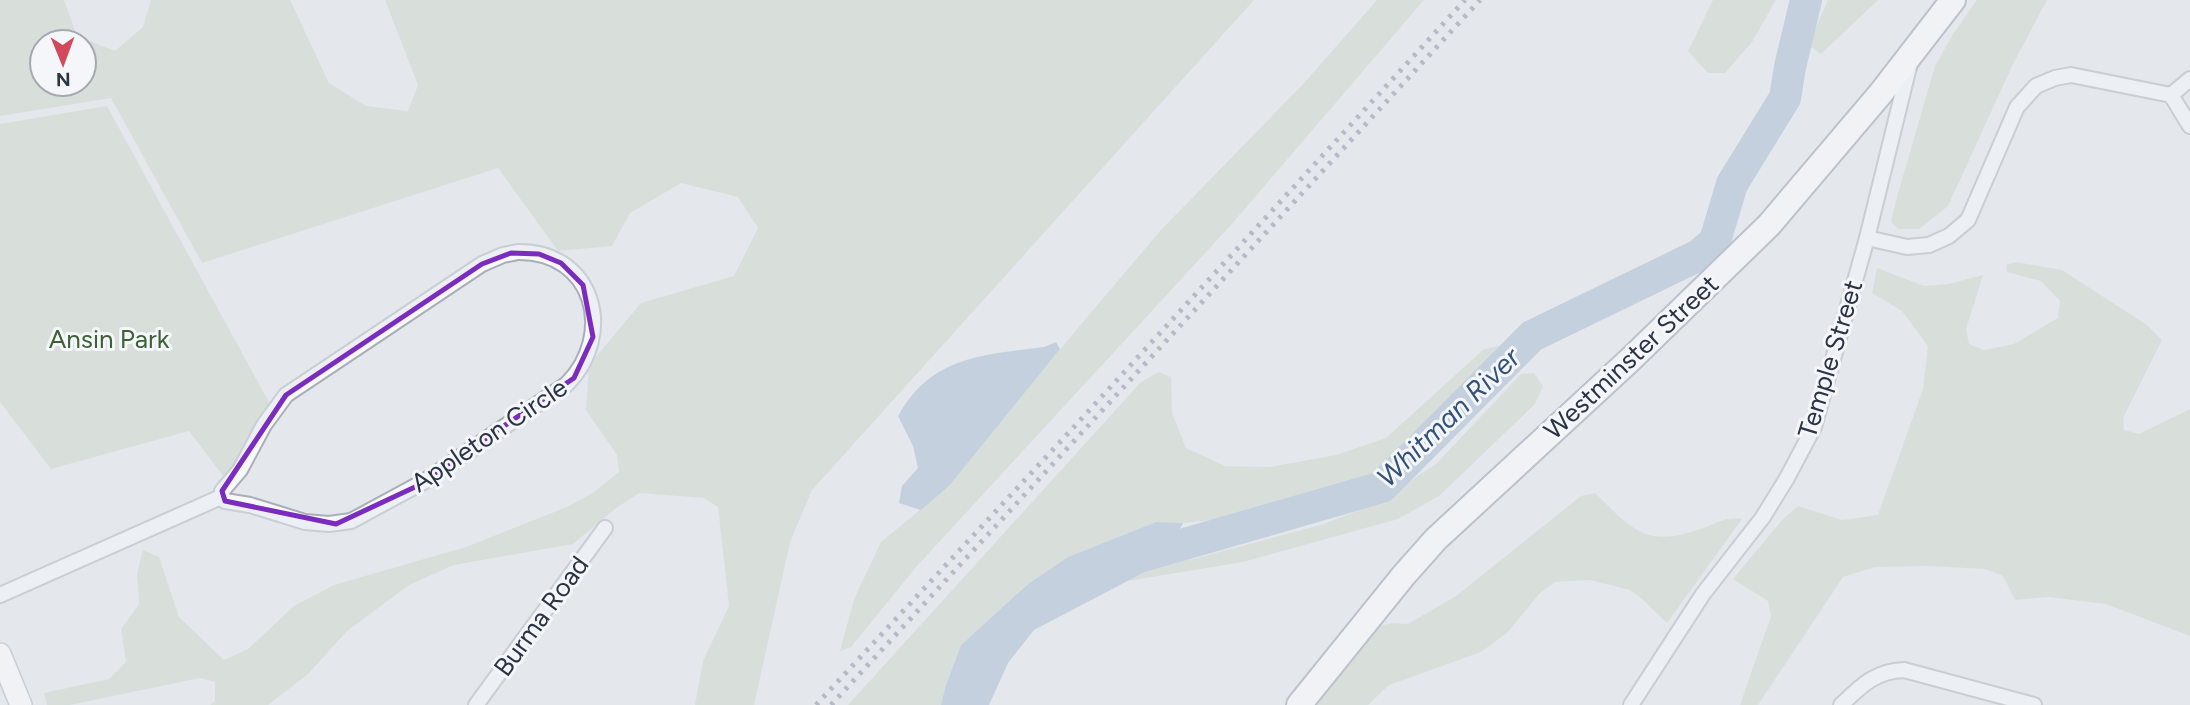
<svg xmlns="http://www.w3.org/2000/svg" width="2190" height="705" font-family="Figtree,sans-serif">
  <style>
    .green { fill: #c9d6c5; fill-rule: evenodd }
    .water { fill: #9fb4cc }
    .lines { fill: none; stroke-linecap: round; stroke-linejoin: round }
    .river { stroke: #9fb4cc; stroke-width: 32 }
    .minor-casing { stroke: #a9aeb7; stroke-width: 18 }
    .secondary-casing { stroke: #a9aeb7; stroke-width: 24 }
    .trunk-casing { stroke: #8b94a3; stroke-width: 28 }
    .minor { stroke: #f7f8fa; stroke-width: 14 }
    .secondary { stroke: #fff; stroke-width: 21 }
    .trunk { stroke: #fff; stroke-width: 24 }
    .rail { stroke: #7d8696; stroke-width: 5; stroke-dasharray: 3.5 7; stroke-linecap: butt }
    .marked { fill: none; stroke: #7b2cbf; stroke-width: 5; stroke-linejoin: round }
    .labels { text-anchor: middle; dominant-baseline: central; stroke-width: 6; stroke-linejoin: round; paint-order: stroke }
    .park-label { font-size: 26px; fill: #3f6138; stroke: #f4f6f9 }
    .street-label { font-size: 26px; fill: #2b3445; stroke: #f4f6f9 }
    .water-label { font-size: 28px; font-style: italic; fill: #34527a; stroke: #f4f6f9 }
  </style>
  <rect width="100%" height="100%" fill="#e4e7ec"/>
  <g class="green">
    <path d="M0,0H64L77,36L115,51L143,27L151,0H290L329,83L366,106L408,111L418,85L385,0H1254L812,490L790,542L754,705H695L703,661L729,606L718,507L704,498L639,493L615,509L573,544L454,565L409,585L347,631L308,674L268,705H210L215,701V682L200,678L70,705H47L44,693L109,679L126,662L121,629L139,604L137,574L143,550L159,557L179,617L224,660L248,649L294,606L334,585L466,547L567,507L594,492L619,472L617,455L586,410L589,365L641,303L734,276L758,228L738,197L681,183L630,213L612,246L558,251L498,168L202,263L111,98L0,116ZM42,42H84V84H42Z"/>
    <polygon points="1377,0 1424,0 1231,225 917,566 851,647 840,651 854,599 881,542 949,486 1001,419 1160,231 1304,83"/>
    <polygon points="1713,0 1776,0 1752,42 1725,73 1708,73 1688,51"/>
    <polygon points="1828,0 1878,0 1821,54 1808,45"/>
    <polygon points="1977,0 2047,0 2013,64 1948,206 1919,229 1898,229 1891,222 1895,204 1935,66 1953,34"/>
    <polygon points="107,106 270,404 256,422 237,460 224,477 189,431 51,469 0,402 0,124"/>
    <polygon points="2016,262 2062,270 2147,325 2162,340 2123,418 2124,430 2139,434 2190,409 2190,636 2106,604 2048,597 2015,600 2003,576 1985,569 1928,566 1875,567 1843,577 1758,705 1740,705 1771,616 1768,601 1733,579 1782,520 1798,506 1842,520 1878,515 1923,389 1928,346 1902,311 1872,293 1877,268 1924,286 1948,284 1983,275 1966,329 1969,344 1984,350 2014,344 2058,318 2060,301 2041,281 2007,272 2006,265"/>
    <polygon points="1498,346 1499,358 1467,387 1405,455 1381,478 1224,519 1183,523 1156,522 1068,557 1028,584 961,645 945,688 941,705 848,705 1141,382 1159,372 1171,377 1172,413 1186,448 1225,466 1270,467 1336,455 1386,438 1484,349"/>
    <polygon points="1534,373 1543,386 1535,404 1439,496 1398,519 1243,562 1128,581 1160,564 1193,559 1324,524 1375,504 1436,464 1521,374"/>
    <path d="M1595,493C1635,532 1647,549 1706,527C1718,522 1729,516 1742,519L1667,623L1641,598L1630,590L1590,580L1555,582L1540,593L1508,632L1481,652L1389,685L1368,705H1312L1380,626L1392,623L1408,624L1456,596L1581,496Z"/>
  </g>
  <g class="water">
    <path d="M1056,342L1060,349L949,486L921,510L899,503L902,486L918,468L913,446L898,416C931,356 983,355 1044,347Z"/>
    <polygon points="1156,522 1183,523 1160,564 1034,630 1008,663 989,705 941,705 945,688 961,645 1028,584 1068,557"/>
  </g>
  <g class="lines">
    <polyline class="river" points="1129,560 1382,487 1532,336 1699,255 1715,241 1732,184 1785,98 1790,67 1806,0"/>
    <g class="minor-casing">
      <g id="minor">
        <polyline points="2171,95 2190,126"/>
        <polyline points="2171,95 2190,79"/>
        <polyline points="1867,238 1907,247 1929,245 1949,236 1968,220 2017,107 2036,86 2055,78 2071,75 2171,95"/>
        <path d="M518,252C594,251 616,334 567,384L425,481L351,521L329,524L305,522L250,505L225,501L221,497L222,491L240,470L264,425L286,395L482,264L503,255Z"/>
        <polyline points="0,595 221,497"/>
        <polyline points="476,705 605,528"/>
        <polyline points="1631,705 1703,594 1763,517 1787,478 1814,427 1867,238 1910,63"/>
        <path d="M1841,705C1861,686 1875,671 1904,670L2034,705"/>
      </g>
    </g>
    <g class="secondary-casing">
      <polyline id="secondary" points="0,654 21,705"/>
    </g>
    <g class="trunk-casing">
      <polyline id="trunk" points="1299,705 1404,575 1436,539 1632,358 1769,225 1881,93 1953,0"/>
    </g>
    <use href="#minor" class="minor"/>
    <use href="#secondary" class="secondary"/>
    <use href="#trunk" class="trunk"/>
    <g class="rail">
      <polyline points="816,705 1073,428 1465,0"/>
      <polyline points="831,705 1480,0"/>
    </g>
  </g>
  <path d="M0 0H2190V705H0ZM511,253L539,254L561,263L583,285L593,337L574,378L415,487L336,524L225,501L222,491L286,395L482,264Z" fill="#e4e7ec" fill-opacity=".55" fill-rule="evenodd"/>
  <path class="marked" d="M511,253L539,254L561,263L583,285L593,337L574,378L415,487L336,524L225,501L222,491L286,395L482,264Z"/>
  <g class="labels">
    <g class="park-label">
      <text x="109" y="339">Ansin Park</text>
    </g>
    <g class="street-label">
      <text transform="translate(1631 357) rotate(-43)">Westminster Street</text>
      <text transform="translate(1830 359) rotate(-73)">Temple Street</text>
      <text transform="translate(489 435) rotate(-34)">Appleton Circle</text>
      <text transform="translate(541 616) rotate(-54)">Burma Road</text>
    </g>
    <g class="water-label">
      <text transform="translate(1448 417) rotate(-44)">Whitman River</text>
    </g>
  </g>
  <g transform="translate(63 63) rotate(179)"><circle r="33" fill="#f4f6f9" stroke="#a4a8b1" stroke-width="2"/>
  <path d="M0-5L12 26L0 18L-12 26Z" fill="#d1495b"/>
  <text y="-10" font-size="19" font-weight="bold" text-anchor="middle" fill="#2b3445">N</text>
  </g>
</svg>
